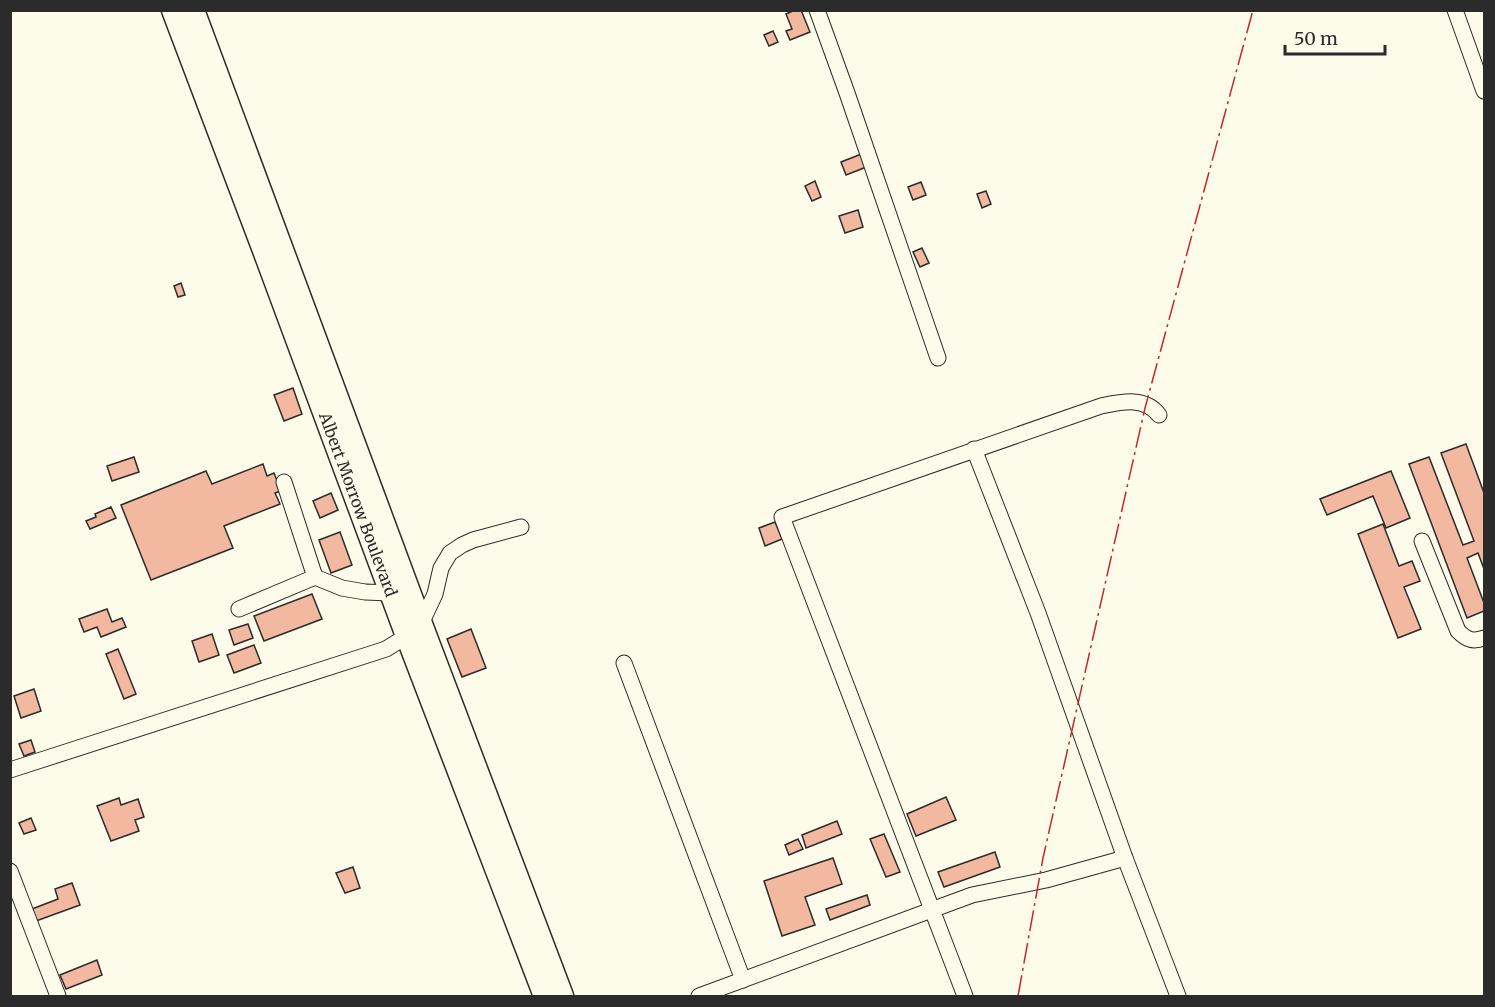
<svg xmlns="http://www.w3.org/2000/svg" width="1495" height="1007" font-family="Merriweather,serif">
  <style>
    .building { fill: #f2b8a0; stroke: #2b2b2b; stroke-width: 1.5 }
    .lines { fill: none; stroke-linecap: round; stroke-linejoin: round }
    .minor-casing { stroke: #2b2b2b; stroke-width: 17 }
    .highway-casing { stroke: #2b2b2b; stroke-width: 25 }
    .minor { stroke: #fdfbea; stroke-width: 15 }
    .highway { stroke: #fdfbea; stroke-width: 22 }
    .power { stroke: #c62828; stroke-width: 1.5; stroke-dasharray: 21 4.5 3 4.5; stroke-linecap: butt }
    .labels { text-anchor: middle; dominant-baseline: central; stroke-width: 4.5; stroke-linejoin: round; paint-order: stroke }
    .street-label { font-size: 16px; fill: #2b2b2b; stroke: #fdfbea }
  </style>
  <rect width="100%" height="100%" fill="#fdfbea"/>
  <g class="building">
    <polygon points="795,10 801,10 810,32 790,40 786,31 792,29 786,14"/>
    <polygon points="773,31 778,42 769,46 764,35"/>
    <polygon points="864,153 869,166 846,175 841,162"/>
    <polygon points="815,181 821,197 812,201 805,186"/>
    <polygon points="921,182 926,195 913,200 908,187"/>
    <polygon points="986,191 991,204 982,208 977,194"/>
    <polygon points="858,210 863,227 845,233 839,216"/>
    <polygon points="922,248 929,263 920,267 913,252"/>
    <polygon points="181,283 185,295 178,297 174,286"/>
    <polygon points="293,388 302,414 284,421 274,395"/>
    <polygon points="1466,444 1484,493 1484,569 1478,553 1467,558 1484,603 1484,611 1467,618 1409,464 1429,457 1463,545 1474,541 1441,453"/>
    <polygon points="134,457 139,472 112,481 107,466"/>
    <polygon points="263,464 267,476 274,473 281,491 275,493 280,504 224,526 233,548 151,580 121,505 206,471 212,484"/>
    <polygon points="1391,471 1410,518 1386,528 1373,496 1327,515 1320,499"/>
    <polygon points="331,493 338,510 320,518 313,501"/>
    <polygon points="111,507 116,518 90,529 86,521 96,517 95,514"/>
    <polygon points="775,522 782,539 765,546 759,528"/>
    <polygon points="1383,524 1399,566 1412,561 1420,581 1404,587 1421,629 1398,638 1358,534"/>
    <polygon points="340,532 352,565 331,573 319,540"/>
    <polygon points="312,594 322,619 264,641 254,616"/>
    <polygon points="107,609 112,622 122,618 126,627 101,637 97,627 84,632 79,619"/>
    <polygon points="248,624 253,638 234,645 229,630"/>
    <polygon points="471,629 486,668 462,677 447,639"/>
    <polygon points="212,634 219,655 199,662 192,641"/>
    <polygon points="254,645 261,663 234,673 227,655"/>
    <polygon points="118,649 136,694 124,699 106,654"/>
    <polygon points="34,689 41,711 21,718 14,696"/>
    <polygon points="31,740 35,752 24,756 19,744"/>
    <polygon points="946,797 956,820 916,836 907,814"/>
    <polygon points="119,798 121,805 138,799 144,817 135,820 139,831 111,841 97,806"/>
    <polygon points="31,818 36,830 24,834 19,823"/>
    <polygon points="837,821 842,834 806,848 802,835"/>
    <polygon points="884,834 900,872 886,877 870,839"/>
    <polygon points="798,839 803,849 789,855 785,845"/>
    <polygon points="995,852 1000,867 944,887 938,872"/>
    <polygon points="833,858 842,884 805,897 815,925 782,936 764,881"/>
    <polygon points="353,867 360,888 345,893 336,873"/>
    <polygon points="72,883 80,905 36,921 32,909 58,899 55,889"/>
    <polygon points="867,895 870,905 830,920 826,909"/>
    <polygon points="97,960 102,975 66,989 60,975"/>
  </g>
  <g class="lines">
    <g class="minor-casing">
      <g id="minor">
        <polyline points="817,10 847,93 938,358"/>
        <polyline points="1455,10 1484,91"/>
        <polyline points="974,449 1038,613 1125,858 1178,996"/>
        <polyline points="284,482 315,577"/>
        <path d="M1422,541L1458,631C1467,640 1473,642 1484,638"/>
        <polyline points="239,609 315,577 342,588 365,592 391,593"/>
        <polyline points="624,663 743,980"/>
        <polyline points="10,770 386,649 407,636 421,624 435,594 441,568 450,553 462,545 473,540 521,527"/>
        <polyline points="10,871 58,996"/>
        <polyline points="699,996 972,895 1046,880 1125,858"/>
        <path d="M965,996L782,517L1101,406C1121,402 1145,396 1159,415"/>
      </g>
    </g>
    <g class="highway-casing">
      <g id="highway">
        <path id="s1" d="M173,10L265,253L407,636L545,996"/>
        <polyline points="193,10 421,624 562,996"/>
      </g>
    </g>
    <use href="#minor" class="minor"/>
    <use href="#highway" class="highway"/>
    <polyline class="power" points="1018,996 1043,858 1145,408 1253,10"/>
  </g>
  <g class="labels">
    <g class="street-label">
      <text stroke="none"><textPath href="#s1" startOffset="528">Albert Morrow Boulevard</textPath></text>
    </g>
  </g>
  <rect width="1495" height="1007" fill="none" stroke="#2b2b2b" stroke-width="24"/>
  <path d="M1285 45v9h100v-9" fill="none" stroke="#2b2b2b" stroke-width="3"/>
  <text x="1294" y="45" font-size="18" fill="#2b2b2b" stroke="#fdfbea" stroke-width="4.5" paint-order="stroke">50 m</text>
</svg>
